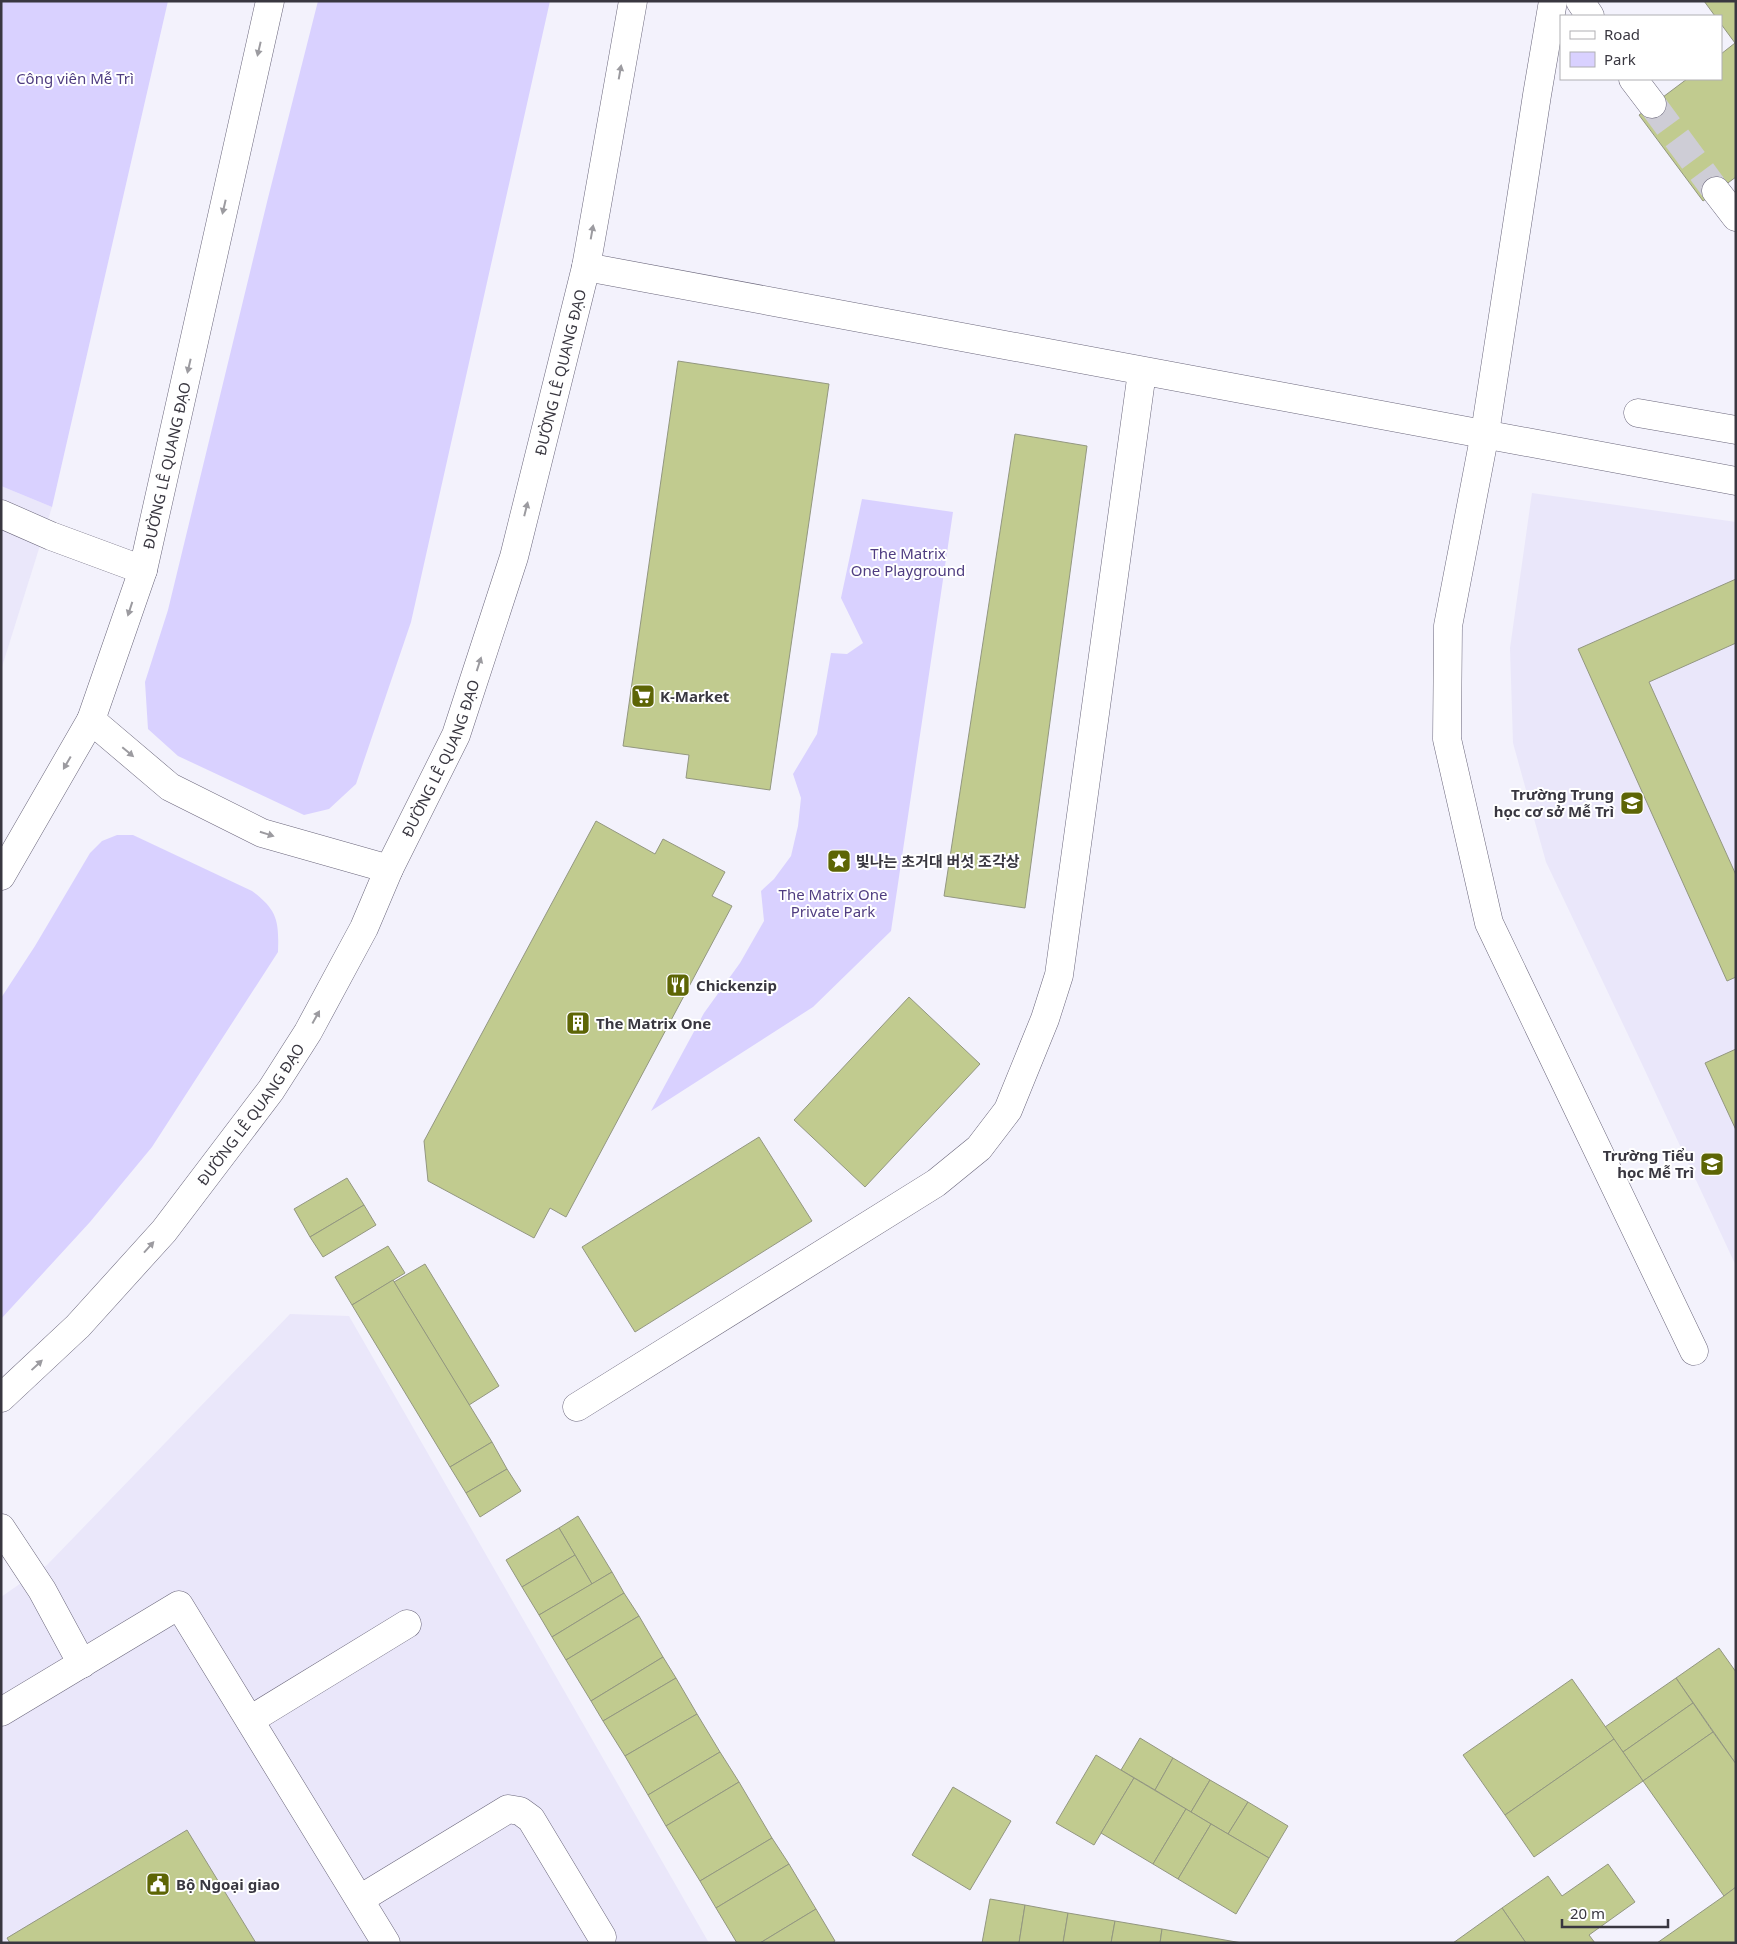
<svg xmlns="http://www.w3.org/2000/svg" width="1737" height="1944" font-family="'Noto Sans','Noto Sans KR',sans-serif">
  <style>
    .built { fill: #eae7fa }
    .green { fill: #d9d1ff }
    .building { fill: #c1cb8f; stroke: #939780 }
    .lines { fill: none; stroke-linecap: round; stroke-linejoin: round }
    .minor-tunnel { stroke: #cecdd6; stroke-width: 28; stroke-dasharray: 28 14; stroke-linecap: butt }
    .minor-casing { stroke: #6a667b; stroke-width: 29 }
    .major-casing { stroke: #6a667b; stroke-width: 29 }
    .minor { stroke: #fff; stroke-width: 28 }
    .major { stroke: #fff; stroke-width: 28 }
    .oneway { fill: #9c9ba0 }
    .labels { text-anchor: middle; dominant-baseline: central; stroke-width: 4; stroke-linejoin: round; paint-order: stroke }
    .park-label { font-size: 15px; fill: #4f3d81; stroke: #fff }
    .street-label { font-size: 15px; fill: #393740; stroke: #fff }
    .poi-label { font-size: 15px; font-weight: bold; fill: #393740; stroke: #fff; text-anchor: start }
  </style>
  <rect width="100%" height="100%" fill="#f3f2fc"/>
  <g class="built">
    <polygon points="1,486 52,507 1,670"/>
    <polygon points="1532,493 1736,522 1736,1266 1641,1062 1546,862 1513,743 1510,648"/>
    <polygon points="290,1314 349,1316 709,1943 1,1943 1,1597 47,1565"/>
  </g>
  <g class="green">
    <polygon points="1,1 168,1 52,507 1,486"/>
    <polygon points="318,1 550,1 411,622 356,784 329,809 304,815 178,756 148,729 145,682 168,610 268,198"/>
    <polygon points="862,499 953,512 891,931 813,1007 651,1111 704,1013 740,963 764,921 761,891 774,879 791,856 798,826 801,798 793,774 817,734 831,653 847,654 863,643 841,598"/>
    <path d="M117,835H133L252,891C278,910 279,922 278,952L152,1147L90,1222L1,1319V998L35,946L90,853L102,841Z"/>
  </g>
  <g class="building">
    <polygon points="1704,1 1736,1 1736,177 1703,201 1639,115 1687,79 1721,79 1721,54 1735,43 1721,24 1721,16 1715,16"/>
    <polygon points="678,361 829,384 770,790 686,778 689,755 623,746"/>
    <polygon points="1015,434 1087,446 1025,908 944,896"/>
    <polygon points="1736,579 1736,643 1649,682 1736,875 1736,977 1727,981 1578,649"/>
    <polygon points="596,821 655,854 663,839 725,872 712,896 732,906 566,1217 550,1208 534,1238 428,1181 424,1141"/>
    <polygon points="909,997 980,1064 865,1187 794,1120"/>
    <polygon points="1736,1049 1736,1130 1705,1063"/>
    <polygon points="759,1137 812,1221 635,1332 582,1247"/>
    <polygon points="347,1178 364,1205 310,1237 294,1209"/>
    <polygon points="364,1205 376,1225 323,1257 310,1237"/>
    <polygon points="388,1246 405,1273 352,1305 335,1277"/>
    <polygon points="425,1264 499,1386 469,1405 394,1282"/>
    <polygon points="393,1280 492,1442 450,1467 352,1305"/>
    <polygon points="492,1442 507,1469 466,1493 450,1467"/>
    <polygon points="507,1469 521,1491 480,1517 466,1493"/>
    <polygon points="578,1516 612,1572 592,1584 559,1528"/>
    <polygon points="559,1528 575,1555 522,1587 506,1560"/>
    <polygon points="575,1555 592,1584 539,1615 522,1587"/>
    <polygon points="612,1572 624,1593 552,1637 539,1615"/>
    <polygon points="624,1593 639,1616 566,1660 552,1637"/>
    <polygon points="639,1616 663,1657 591,1701 566,1660"/>
    <polygon points="1719,1648 1736,1672 1736,1764 1676,1678"/>
    <polygon points="663,1657 676,1678 603,1721 591,1701"/>
    <polygon points="676,1678 697,1714 625,1756 603,1721"/>
    <polygon points="1676,1678 1693,1703 1623,1752 1605,1727"/>
    <polygon points="1572,1679 1614,1739 1505,1815 1463,1755"/>
    <polygon points="1693,1703 1713,1732 1643,1781 1623,1752"/>
    <polygon points="697,1714 720,1752 648,1795 625,1756"/>
    <polygon points="1713,1732 1736,1764 1736,1887 1724,1896 1643,1781"/>
    <polygon points="1140,1738 1173,1758 1155,1790 1121,1770"/>
    <polygon points="1614,1739 1643,1781 1534,1857 1505,1815"/>
    <polygon points="720,1752 739,1782 666,1826 648,1795"/>
    <polygon points="1096,1755 1134,1778 1094,1845 1056,1823"/>
    <polygon points="1173,1758 1210,1780 1191,1812 1155,1790"/>
    <polygon points="1134,1778 1186,1809 1153,1864 1101,1833"/>
    <polygon points="1210,1780 1248,1802 1228,1834 1191,1812"/>
    <polygon points="739,1782 772,1838 700,1881 666,1826"/>
    <polygon points="953,1787 1011,1821 970,1890 912,1855"/>
    <polygon points="1248,1802 1288,1826 1269,1858 1228,1834"/>
    <polygon points="1186,1809 1211,1824 1178,1879 1153,1864"/>
    <polygon points="1211,1824 1269,1858 1236,1914 1178,1879"/>
    <polygon points="187,1830 256,1943 10,1943 7,1938"/>
    <polygon points="772,1838 789,1864 716,1908 700,1881"/>
    <polygon points="789,1864 816,1909 760,1943 737,1943 716,1908"/>
    <polygon points="1608,1864 1635,1902 1589,1935 1595,1943 1526,1943 1502,1908 1548,1876 1562,1896"/>
    <polygon points="1736,1887 1736,1943 1657,1943 1724,1896"/>
    <polygon points="990,1899 1025,1905 1019,1943 982,1943"/>
    <polygon points="1025,1905 1068,1913 1063,1943 1019,1943"/>
    <polygon points="1502,1908 1526,1943 1453,1943"/>
    <polygon points="816,1909 835,1941 832,1943 760,1943"/>
    <polygon points="1068,1913 1115,1921 1111,1943 1063,1943"/>
    <polygon points="1115,1921 1162,1929 1160,1943 1111,1943"/>
    <polygon points="1162,1929 1242,1943 1160,1943"/>
  </g>
  <g class="lines">
    <polyline class="minor-tunnel" points="1652,104 1716,191"/>
    <g class="minor-casing">
      <g id="minor">
        <polyline points="1553,1 1537,95 1485,433 1448,626 1447,739 1489,923 1694,1351"/>
        <polyline points="1580,1 1590,16"/>
        <polyline points="1633,79 1652,104"/>
        <polyline points="1716,191 1736,217"/>
        <polyline points="586,267 1736,481"/>
        <polyline points="1638,413 1736,430"/>
        <polyline points="1,514 51,536 143,570"/>
        <polyline points="577,1407 936,1183 979,1148 1008,1110 1045,1019 1059,975 1142,372"/>
        <polyline points="1,1528 42,1590 82,1664"/>
        <polyline points="1,1712 179,1605 386,1943"/>
        <polyline points="250,1720 407,1624"/>
        <polyline points="360,1899 508,1809 520,1811 531,1819 602,1937"/>
      </g>
    </g>
    <g class="major-casing">
      <g id="major">
        <polyline points="91,720 170,787 262,833 389,869"/>
        <path id="s1" d="M1,876L91,720L143,570L270,1"/>
        <path id="s2" d="M1,1398L78,1326L164,1231L271,1090L308,1032L364,928L389,869L456,735L514,557L586,267L633,1"/>
      </g>
    </g>
    <use href="#minor" class="minor"/>
    <use href="#major" class="major"/>
  </g>
  <defs><path id="oneway-solid" d="M-6-.8H1V-3.2L6.5 0L1 3.2V.8H-6Z" transform="scale(1.25)"/></defs>
  <g class="oneway">
    <use href="#oneway-solid" transform="translate(259 49) rotate(103)"/>
    <use href="#oneway-solid" transform="translate(620 72) rotate(-80)"/>
    <use href="#oneway-solid" transform="translate(224 207) rotate(103)"/>
    <use href="#oneway-solid" transform="translate(592 232) rotate(-80)"/>
    <use href="#oneway-solid" transform="translate(189 366) rotate(103)"/>
    <use href="#oneway-solid" transform="translate(526 509) rotate(-76)"/>
    <use href="#oneway-solid" transform="translate(130 609) rotate(108)"/>
    <use href="#oneway-solid" transform="translate(479 664) rotate(-72)"/>
    <use href="#oneway-solid" transform="translate(128 752) rotate(40)"/>
    <use href="#oneway-solid" transform="translate(67 763) rotate(120)"/>
    <use href="#oneway-solid" transform="translate(267 834) rotate(18)"/>
    <use href="#oneway-solid" transform="translate(316 1017) rotate(-61)"/>
    <use href="#oneway-solid" transform="translate(149 1247) rotate(-48)"/>
    <use href="#oneway-solid" transform="translate(37 1365) rotate(-43)"/>
  </g>
  <defs>
    <g id="supermarket-square" transform="scale(1.25)"><rect x="-9" y="-9" width="18" height="18" rx="4" fill="#5d6505" stroke="#fff"/><path d="M-6-5.5h2.5l.6 2H6L4.5 2H-2.5L-4.4-4H-6ZM-1.5 3.2a1.3 1.3 0 1 0 .1 0ZM3 3.2a1.3 1.3 0 1 0 .1 0Z" fill="#fff"/></g>
    <g id="school-square" transform="scale(1.25)"><rect x="-9" y="-9" width="18" height="18" rx="4" fill="#5d6505" stroke="#fff"/><path d="M0-5L7-2L0 1L-7-2ZM-4 1L0 2.5L4 1V4Q0 6-4 4Z" fill="#fff"/></g>
    <g id="sight-square" transform="scale(1.25)"><rect x="-9" y="-9" width="18" height="18" rx="4" fill="#5d6505" stroke="#fff"/><path d="M0-6L1.8-2.2L6-1.7L2.9 1.2L3.7 5.4L0 3.3L-3.7 5.4L-2.9 1.2L-6-1.7L-1.8-2.2Z" fill="#fff"/></g>
    <g id="restaurant-square" transform="scale(1.25)"><rect x="-9" y="-9" width="18" height="18" rx="4" fill="#5d6505" stroke="#fff"/><path d="M-5-6h1v4h1v-4h1v4h1v-4h1v5L-1.5 .5V6h-2V.5L-5-1ZM5-6V6H3V1.5H1.5Q1.5-4 5-6Z" fill="#fff"/></g>
    <g id="building-square" transform="scale(1.25)"><rect x="-9" y="-9" width="18" height="18" rx="4" fill="#5d6505" stroke="#fff"/><path d="M-4-6H4V6H1V3H-1V6H-4ZM-2.5-4.3h1.7v1.8h-1.7ZM.8-4.3h1.7v1.8H.8ZM-2.5-1h1.7V.8h-1.7ZM.8-1h1.7V.8H.8Z" fill="#fff"/></g>
    <g id="civic-square" transform="scale(1.25)"><rect x="-9" y="-9" width="18" height="18" rx="4" fill="#5d6505" stroke="#fff"/><path d="M-.6-6.5H3V-4.5H.6V-3L4-1V1h2V6H-6V1h2V-1L-.6-3ZM-1.2 2.5V6h2.4V2.5Z" fill="#fff"/></g>
  </defs>
  <g fill-rule="evenodd">
    <use href="#supermarket-square" x="643" y="696"/>
    <use href="#school-square" x="1632" y="803"/>
    <use href="#sight-square" x="839" y="861"/>
    <use href="#restaurant-square" x="678" y="985"/>
    <use href="#building-square" x="578" y="1023"/>
    <use href="#school-square" x="1712" y="1164"/>
    <use href="#civic-square" x="158" y="1884"/>
  </g>
  <g class="labels">
    <g class="park-label">
      <text x="75" y="78">Công viên Mễ Trì</text>
      <text x="908" y="553">The Matrix<tspan x="908" dy="17">One Playground</tspan></text>
      <text x="833" y="894">The Matrix One<tspan x="833" dy="17">Private Park</tspan></text>
    </g>
    <g class="street-label">
      <text stroke="none"><textPath href="#s2" startOffset="1189">ĐƯỜNG LÊ QUANG ĐẠO</textPath></text>
      <text stroke="none"><textPath href="#s1" startOffset="446">ĐƯỜNG LÊ QUANG ĐẠO</textPath></text>
      <text stroke="none"><textPath href="#s2" startOffset="784">ĐƯỜNG LÊ QUANG ĐẠO</textPath></text>
      <text stroke="none"><textPath href="#s2" startOffset="379">ĐƯỜNG LÊ QUANG ĐẠO</textPath></text>
    </g>
    <g class="poi-label">
      <text x="660" y="696">K-Market</text>
      <text x="1614" y="794" text-anchor="end">Trường Trung<tspan x="1614" dy="17">học cơ sở Mễ Trì</tspan></text>
      <text x="856" y="861">빛나는 초거대 버섯 조각상</text>
      <text x="696" y="985">Chickenzip</text>
      <text x="596" y="1023">The Matrix One</text>
      <text x="1694" y="1155" text-anchor="end">Trường Tiểu<tspan x="1694" dy="17">học Mễ Trì</tspan></text>
      <text x="176" y="1884">Bộ Ngoại giao</text>
    </g>
  </g>
  <rect width="1737" height="1944" fill="none" stroke="#393740" stroke-width="5"/>
  <rect x="1560" y="15" width="162" height="65" fill="#ffffff" stroke="#b0afb3"/>
  <rect x="1570" y="31" width="25" height="8" fill="#ffffff" stroke="#b0afb3"/>
  <text x="1604" y="40" font-size="15" fill="#393740">Road</text>
  <rect x="1570" y="52" width="25" height="15" fill="#d9d1ff" stroke="#b0afb3"/>
  <text x="1604" y="65" font-size="15" fill="#393740">Park</text>
  <path d="M1562 1919v8h106v-8" fill="none" stroke="#393740" stroke-width="2.5"/>
  <text x="1570" y="1919" font-size="15" fill="#393740" stroke="#ffffff" stroke-width="4" paint-order="stroke">20 m</text>
</svg>
